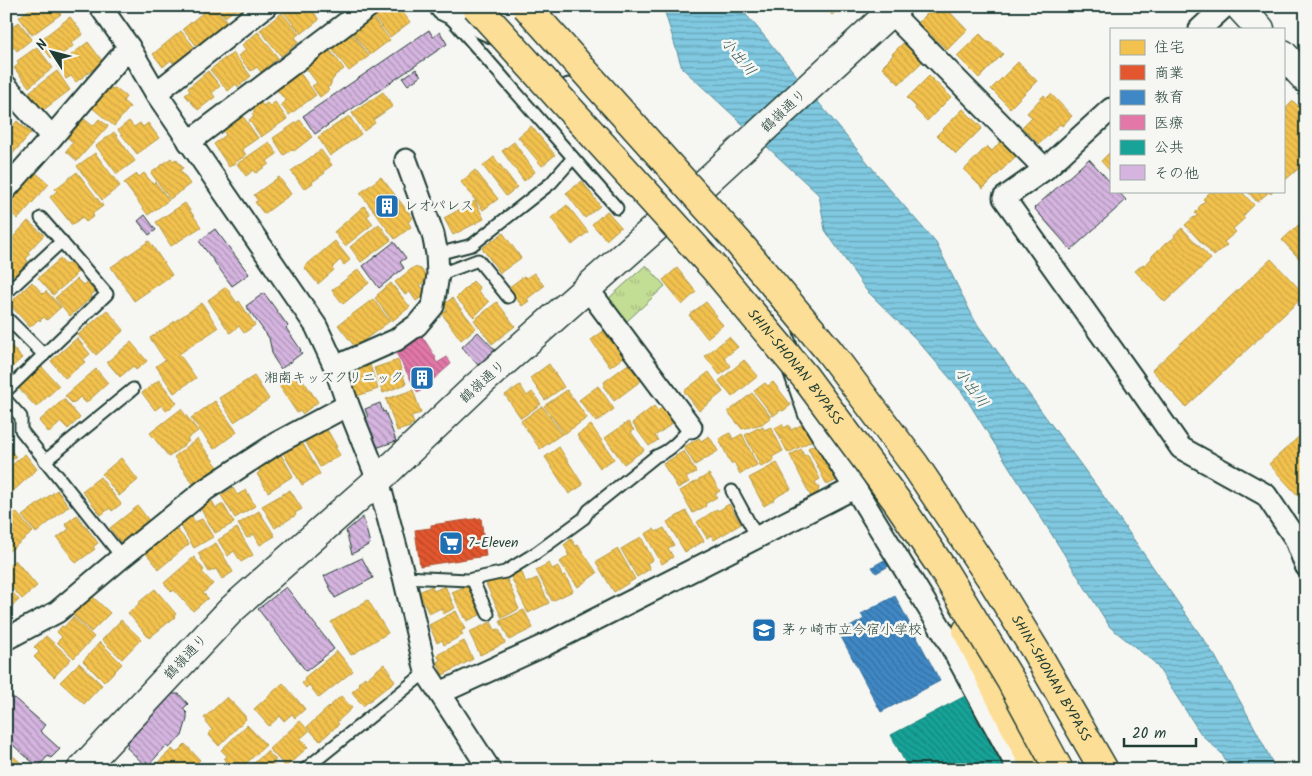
<svg xmlns="http://www.w3.org/2000/svg" width="1312" height="776" font-family="Kalam,'Klee One',sans-serif">
  <style>
    .park { fill: url(#park-tufts); stroke: #708d64 }
    .water { fill: url(#water-rules); stroke: #59919c }
    .homes { fill: url(#homes-back-hatch); stroke: #b39946 }
    .shops { fill: url(#shops-back-hatch); stroke: #a94f30 }
    .schools { fill: url(#schools-back-hatch); stroke: #35729a }
    .health { fill: url(#health-back-hatch); stroke: #a86685 }
    .public { fill: url(#public-back-hatch); stroke: #19847a }
    .building { fill: url(#building-back-hatch); stroke: #1f3d34 }
    .lines { fill: none; stroke-linecap: round; stroke-linejoin: round }
    .service-casing { stroke: #1f3d34; stroke-width: 15 }
    .minor-casing { stroke: #1f3d34; stroke-width: 25 }
    .tertiary-casing { stroke: #1f3d34; stroke-width: 31 }
    .motorway-casing { stroke: #1f3d34; stroke-width: 31 }
    .service { stroke: #f6f6f2; stroke-width: 11 }
    .minor { stroke: #f6f6f2; stroke-width: 21 }
    .tertiary { stroke: #f6f6f2; stroke-width: 28 }
    .motorway { stroke: #fdde96; stroke-width: 28 }
    .motorway-bridge-casing { stroke: #1f3d34; stroke-width: 31; stroke-linecap: butt }
    .motorway-bridge { stroke: #fdde96; stroke-width: 28 }
    .labels { text-anchor: middle; dominant-baseline: central; stroke-width: 5; stroke-linejoin: round; paint-order: stroke }
    .street-label { font-size: 14px; fill: #1f3d34; stroke: #f6f6f2 }
    .poi-label { font-size: 14px; fill: #1f3d34; stroke: #f6f6f2; text-anchor: start }
    .water-label { font-size: 15px; font-style: italic; fill: #325957; stroke: #f6f6f2 }
  </style>
  <defs>
    <pattern id="park-tufts" width="24" height="20" patternUnits="userSpaceOnUse" patternTransform="scale(1.25)"><rect width="24" height="20" fill="#c2dd94"/><path d="M3 7l-1-3M5 7V3M7 7l1-3M15 17l-1-3M17 17v-4M19 17l1-3" fill="none" stroke="#a6bf80"/></pattern>
    <pattern id="water-rules" width="6" height="5" patternUnits="userSpaceOnUse" patternTransform="scale(1.25)"><rect width="6" height="5" fill="#80c9e1"/><path d="M0 2.5h6" fill="none" stroke="#68a4b7"/></pattern>
    <pattern id="homes-back-hatch" width="6" height="6" patternUnits="userSpaceOnUse" patternTransform="scale(1.25)"><rect width="6" height="6" fill="#f2c14e"/><path d="M-1 5l2 2M0 0l6 6M5-1l2 2" fill="none" stroke="#cfa745"/></pattern>
    <pattern id="shops-back-hatch" width="6" height="6" patternUnits="userSpaceOnUse" patternTransform="scale(1.25)"><rect width="6" height="6" fill="#e4572e"/><path d="M-1 5l2 2M0 0l6 6M5-1l2 2" fill="none" stroke="#b84928"/></pattern>
    <pattern id="schools-back-hatch" width="6" height="6" patternUnits="userSpaceOnUse" patternTransform="scale(1.25)"><rect width="6" height="6" fill="#3f88c5"/><path d="M-1 5l2 2M0 0l6 6M5-1l2 2" fill="none" stroke="#3470a1"/></pattern>
    <pattern id="health-back-hatch" width="6" height="6" patternUnits="userSpaceOnUse" patternTransform="scale(1.25)"><rect width="6" height="6" fill="#e377a8"/><path d="M-1 5l2 2M0 0l6 6M5-1l2 2" fill="none" stroke="#b7638a"/></pattern>
    <pattern id="public-back-hatch" width="6" height="6" patternUnits="userSpaceOnUse" patternTransform="scale(1.25)"><rect width="6" height="6" fill="#17a398"/><path d="M-1 5l2 2M0 0l6 6M5-1l2 2" fill="none" stroke="#14867d"/></pattern>
    <pattern id="building-back-hatch" width="6" height="6" patternUnits="userSpaceOnUse" patternTransform="scale(1.25)"><rect width="6" height="6" fill="#d5b4df"/><path d="M-1 5l2 2M0 0l6 6M5-1l2 2" fill="none" stroke="#ac94b6"/></pattern>
  </defs>
  <rect width="100%" height="100%" fill="#f6f6f2"/>
  <filter id="ink" filterUnits="userSpaceOnUse"><feTurbulence type="fractalNoise" baseFrequency=".02" numOctaves="2"/><feDisplacementMap in="SourceGraphic" scale="10" xChannelSelector="R" yChannelSelector="G"/><feConvolveMatrix kernelMatrix="1 2 1 2 8 2 1 2 1" color-interpolation-filters="sRGB"/></filter>
  <g filter="url(#ink)">
    <polygon class="park" points="646,265 665,286 627,321 608,299"/>
    <polygon class="water" points="663,6 738,6 756,26 886,185 936,243 975,321 1095,484 1215,656 1257,732 1276,770 1230,770 1222,754 1201,734 1155,663 1110,627 962,392 916,339 866,290 825,230 819,195 682,68"/>
    <g class="homes">
      <polygon points="34,6 55,6 61,14 32,35 19,17"/>
      <polygon points="211,6 214,6 230,25 200,50 183,29"/>
      <polygon points="216,6 247,6 239,13 236,9 225,17"/>
      <polygon points="289,6 317,6 318,7 313,11 319,20 301,34 283,11"/>
      <polygon points="388,6 398,6 410,22 390,37 374,17"/>
      <polygon points="825,6 842,6 832,15"/>
      <polygon points="935,6 944,6 967,30 947,50 918,23"/>
      <polygon points="282,13 299,34 295,37 299,42 281,56 260,30"/>
      <polygon points="70,17 83,34 71,43 73,46 62,54 60,51 51,58 39,41"/>
      <polygon points="373,18 390,40 370,55 353,33"/>
      <polygon points="19,22 32,39 17,51 14,47 6,53 6,32"/>
      <polygon points="181,31 196,49 178,63 176,61 173,63 171,60 163,67 153,54"/>
      <polygon points="258,32 278,58 261,72 257,67 251,71 238,56 246,50 242,45"/>
      <polygon points="352,34 369,56 349,71 332,49"/>
      <polygon points="980,34 989,43 990,42 1003,54 979,78 957,56"/>
      <polygon points="88,42 103,62 76,82 71,76 66,79 57,66"/>
      <polygon points="904,42 923,61 899,84 882,67 889,60 888,60 893,55 892,54"/>
      <polygon points="37,47 53,68 29,87 14,68 19,64 17,61"/>
      <polygon points="330,50 344,69 334,76 335,77 332,80 330,86 327,88 329,90 320,97 312,86 317,83 306,68"/>
      <polygon points="233,53 251,76 238,87 236,84 228,91 210,70 225,58 225,59"/>
      <polygon points="1018,62 1037,81 1010,108 991,89"/>
      <polygon points="57,71 70,90 42,111 29,92"/>
      <polygon points="208,71 220,86 212,93 215,97 198,110 185,95 190,91 188,88"/>
      <polygon points="300,73 316,95 289,115 281,105 286,101 277,90"/>
      <polygon points="929,76 951,97 927,121 915,109 916,107 907,98"/>
      <polygon points="115,88 126,97 123,101 130,107 114,126 90,106 104,90"/>
      <polygon points="383,92 393,106 373,120 375,123 364,131 352,113"/>
      <polygon points="1051,94 1072,116 1062,126 1060,124 1039,144 1022,127 1032,117 1027,113 1044,95 1047,98"/>
      <polygon points="1293,101 1306,114 1306,157 1304,159 1306,162 1283,182 1283,121 1287,118 1283,115 1283,113 1287,110 1285,109"/>
      <polygon points="275,102 287,119 261,137 249,120 254,117 252,114 255,111 253,108 261,103 263,106 267,103 270,106"/>
      <polygon points="963,109 982,128 956,154 937,135"/>
      <polygon points="242,115 258,138 242,149 246,155 229,167 214,144 226,135 222,129"/>
      <polygon points="349,116 361,134 330,156 318,137"/>
      <polygon points="84,119 93,126 99,119 108,126 77,161 66,151 73,142 65,136 74,125 77,127"/>
      <polygon points="300,120 312,137 294,151 293,149 284,155 273,138"/>
      <polygon points="17,121 31,133 10,157 6,154 6,129 9,131"/>
      <polygon points="129,121 134,127 140,123 143,127 148,123 159,138 137,154 118,130"/>
      <polygon points="531,126 555,155 542,166 518,137"/>
      <polygon points="114,132 135,161 117,174 96,146"/>
      <polygon points="1001,141 1016,156 983,189 964,170 987,146 992,151"/>
      <polygon points="269,142 277,154 267,161 269,164 256,173 254,170 246,176 237,164"/>
      <polygon points="514,142 535,172 524,181 502,151"/>
      <polygon points="321,150 332,165 324,171 325,173 312,182 313,183 304,189 291,171"/>
      <polygon points="95,153 120,186 102,200 77,166"/>
      <polygon points="1109,153 1111,154 1111,172 1101,161"/>
      <polygon points="494,157 517,187 506,196 483,166"/>
      <polygon points="171,158 173,161 176,159 183,168 180,170 190,184 170,199 151,173"/>
      <polygon points="475,170 498,199 483,210 461,182"/>
      <polygon points="35,172 49,184 18,219 6,208 6,204"/>
      <polygon points="77,172 103,206 92,214 94,216 86,222 82,217 72,225 50,197 57,191 55,189"/>
      <polygon points="144,173 153,184 155,182 169,200 148,215 124,183 137,174 139,177"/>
      <polygon points="279,177 291,194 264,214 255,202 258,201 254,195"/>
      <polygon points="381,177 413,218 408,222 411,227 395,239 360,193"/>
      <polygon points="582,181 600,206 585,218 566,193"/>
      <polygon points="1211,191 1241,191 1254,205 1243,216 1245,218 1233,229 1236,232 1224,242 1227,245 1214,256 1185,225 1194,217 1195,218 1197,215 1195,213 1199,209 1198,208 1205,201 1203,199"/>
      <polygon points="1247,191 1273,191 1271,194 1269,192 1257,202"/>
      <polygon points="475,201 484,219 453,235 444,218"/>
      <polygon points="185,203 201,227 171,246 156,222"/>
      <polygon points="567,205 588,232 572,245 551,218"/>
      <polygon points="364,206 370,214 367,216 373,224 345,246 334,232"/>
      <polygon points="607,211 621,227 606,240 592,224"/>
      <polygon points="1306,218 1306,266 1282,240"/>
      <polygon points="28,221 44,235 28,252 30,254 26,259 28,261 15,276 12,274 6,280 6,245"/>
      <polygon points="379,224 391,240 361,262 350,247"/>
      <polygon points="1182,228 1211,259 1165,302 1135,271 1143,264 1145,265 1152,258 1151,257 1166,242 1167,243 1175,237 1174,235"/>
      <polygon points="503,233 521,258 500,273 482,248"/>
      <polygon points="149,241 172,275 134,301 111,267"/>
      <polygon points="335,241 350,260 344,265 340,260 332,268 334,270 318,284 304,267"/>
      <polygon points="60,259 66,265 70,262 78,272 74,275 75,276 53,295 38,278"/>
      <polygon points="1271,259 1305,295 1186,407 1152,370"/>
      <polygon points="414,267 421,269 429,279 420,285 424,290 423,296 416,301 410,292 405,295 395,282"/>
      <polygon points="677,268 696,292 682,305 675,297 676,296 663,280"/>
      <polygon points="359,269 369,283 343,304 332,290"/>
      <polygon points="534,273 544,286 527,299 529,301 522,306 508,288 524,276 526,278"/>
      <polygon points="77,279 83,285 86,282 95,292 91,295 92,297 70,316 55,298"/>
      <polygon points="473,281 480,288 478,291 489,302 474,317 456,298"/>
      <polygon points="32,282 43,294 46,291 61,307 47,320 44,317 40,321 39,319 30,327 9,304"/>
      <polygon points="391,283 410,307 392,321 375,298 378,296 377,295"/>
      <polygon points="226,287 237,303 239,301 255,325 244,333 239,326 230,333 208,300"/>
      <polygon points="452,298 476,328 461,340 442,314 447,310 443,305"/>
      <polygon points="373,299 390,321 355,347 338,325"/>
      <polygon points="497,302 515,326 492,344 474,320"/>
      <polygon points="706,302 717,316 716,317 723,325 707,338 689,315"/>
      <polygon points="202,303 218,328 179,354 196,378 174,393 156,366 165,360 150,338"/>
      <polygon points="107,310 124,330 96,355 78,335"/>
      <polygon points="609,327 628,354 610,367 591,340"/>
      <polygon points="729,337 738,347 724,358 731,366 720,375 705,356"/>
      <polygon points="77,338 90,354 83,360 85,362 65,378 51,361"/>
      <polygon points="6,340 22,358 9,370 6,367"/>
      <polygon points="131,342 147,361 136,370 133,366 120,377 107,362"/>
      <polygon points="398,360 406,384 383,393 374,368"/>
      <polygon points="744,360 758,376 732,397 719,381"/>
      <polygon points="369,362 378,389 357,396 350,376 358,373 356,367"/>
      <polygon points="631,362 646,377 614,401 603,386 605,384 604,382"/>
      <polygon points="549,364 564,387 545,400 530,378"/>
      <polygon points="42,367 59,386 36,407 18,388"/>
      <polygon points="96,369 108,383 86,403 80,397 73,404 65,396"/>
      <polygon points="709,372 723,392 699,411 684,391"/>
      <polygon points="254,376 269,399 234,422 219,398"/>
      <polygon points="284,376 303,380 318,402 302,414 300,411 297,413 276,381"/>
      <polygon points="159,380 177,403 166,411 162,405 155,410 142,393"/>
      <polygon points="773,382 791,405 783,411 781,410 773,416 754,391 765,383 768,386"/>
      <polygon points="520,385 527,396 532,392 541,404 521,418 505,395"/>
      <polygon points="598,386 614,409 596,422 579,400"/>
      <polygon points="413,390 421,413 411,416 414,424 410,425 410,427 397,431 386,399"/>
      <polygon points="567,390 587,418 564,434 544,406"/>
      <polygon points="752,393 771,417 762,424 742,429 728,412"/>
      <polygon points="64,399 80,418 68,429 61,422 49,433 39,421"/>
      <polygon points="215,401 237,432 214,449 191,418"/>
      <polygon points="542,406 562,434 540,449 521,421"/>
      <polygon points="654,406 658,411 663,407 674,422 655,436 658,440 649,446 632,423"/>
      <polygon points="181,409 198,431 187,439 189,441 169,457 150,433"/>
      <polygon points="628,422 634,430 631,432 644,450 624,464 605,438"/>
      <polygon points="782,424 784,428 789,425 791,430 803,424 804,426 807,425 815,439 788,453 775,428"/>
      <polygon points="591,425 614,459 600,468 577,435"/>
      <polygon points="325,426 337,447 335,447 340,455 320,467 304,439"/>
      <polygon points="763,427 764,430 771,427 783,451 772,457 774,460 761,467 745,435 758,428 759,429"/>
      <polygon points="1306,430 1306,496 1302,500 1269,464"/>
      <polygon points="730,433 733,439 742,434 757,465 740,474 734,462 731,464 719,439"/>
      <polygon points="709,436 718,451 695,465 684,447 699,438 701,441"/>
      <polygon points="197,439 218,467 194,485 174,457"/>
      <polygon points="302,442 320,474 302,485 283,453"/>
      <polygon points="820,442 843,477 827,485 808,448"/>
      <polygon points="6,445 16,457 6,465"/>
      <polygon points="559,447 583,485 569,494 545,457"/>
      <polygon points="801,449 804,456 807,454 820,479 815,482 819,488 817,494 811,497 790,455"/>
      <polygon points="684,451 696,472 686,478 689,482 678,488 663,464"/>
      <polygon points="280,453 293,476 268,492 257,474 260,472 257,467"/>
      <polygon points="25,454 37,469 8,496 6,494 6,470"/>
      <polygon points="121,458 138,480 119,496 102,474"/>
      <polygon points="777,463 791,489 778,496 774,500 764,506 749,478"/>
      <polygon points="709,474 720,491 715,494 717,497 705,504 706,506 693,513 680,491"/>
      <polygon points="100,477 121,504 112,511 110,508 101,515 82,491"/>
      <polygon points="233,488 237,495 246,490 255,506 235,518 221,495"/>
      <polygon points="57,490 69,506 36,533 22,516"/>
      <polygon points="290,490 302,509 295,513 296,515 275,528 262,506"/>
      <polygon points="212,501 216,508 223,504 234,523 215,533 200,508"/>
      <polygon points="729,504 741,524 714,540 711,535 707,538 697,522 717,509 718,511"/>
      <polygon points="138,506 150,522 121,543 110,528"/>
      <polygon points="259,511 275,536 260,545 254,534 247,538 238,524"/>
      <polygon points="686,511 704,541 685,552 667,522"/>
      <polygon points="16,512 33,532 8,552 6,549 6,520"/>
      <polygon points="77,515 98,543 93,547 95,549 76,563 57,538 69,529 65,524"/>
      <polygon points="191,515 195,522 202,519 213,537 194,548 179,523"/>
      <polygon points="175,527 189,544 159,569 145,552"/>
      <polygon points="237,528 253,555 241,562 234,551 228,556 218,540"/>
      <polygon points="664,528 674,545 668,548 673,557 662,564 645,534 654,529 656,532"/>
      <polygon points="641,537 653,560 647,563 650,569 637,577 621,549"/>
      <polygon points="571,539 576,546 578,545 597,573 578,587 560,562 569,555 567,553 568,552 564,545"/>
      <polygon points="216,543 233,572 222,579 216,569 209,572 198,553"/>
      <polygon points="618,549 635,579 614,592 596,562"/>
      <polygon points="194,557 204,570 202,572 213,584 203,593 208,598 193,611 174,590 172,592 164,583"/>
      <polygon points="15,560 37,586 22,599 6,581 6,568"/>
      <polygon points="549,563 552,569 558,566 562,576 565,575 573,591 552,601 536,570"/>
      <polygon points="521,570 526,583 537,578 549,603 528,613 510,575"/>
      <polygon points="505,575 516,599 515,600 519,609 502,618 486,584"/>
      <polygon points="6,585 19,600 6,611"/>
      <polygon points="469,585 482,614 467,621 465,617 464,618 452,592"/>
      <polygon points="432,586 434,591 445,586 455,608 443,614 441,608 429,614 419,592"/>
      <polygon points="155,589 176,614 174,616 175,617 149,638 128,613 139,604 138,603"/>
      <polygon points="93,597 110,613 91,632 71,613 87,598 89,601"/>
      <polygon points="368,600 388,633 351,655 331,622"/>
      <polygon points="524,610 533,628 509,640 500,621"/>
      <polygon points="456,611 465,629 461,631 463,635 444,645 442,640 437,643 429,625"/>
      <polygon points="73,617 94,637 74,658 57,642 62,637 57,632 62,626 64,627"/>
      <polygon points="121,620 141,639 122,659 102,640"/>
      <polygon points="491,622 495,630 499,629 505,643 480,655 469,632"/>
      <polygon points="46,636 71,659 54,677 34,657 39,652 34,647"/>
      <polygon points="464,641 473,659 443,675 437,662 440,660 437,655"/>
      <polygon points="100,642 122,664 104,682 83,661"/>
      <polygon points="337,651 353,671 319,698 309,685 306,688 302,683 305,681 304,678"/>
      <polygon points="79,663 102,685 84,704 60,682"/>
      <polygon points="384,664 391,672 389,673 395,681 363,706 352,692 360,685 358,683 365,677 366,679"/>
      <polygon points="283,683 305,709 295,718 292,714 284,721 280,716 269,726 254,709"/>
      <polygon points="341,696 352,708 337,722 339,724 320,741 307,727"/>
      <polygon points="227,697 245,716 245,717 246,719 219,746 208,734 212,730 206,722 207,720 204,718"/>
      <polygon points="300,721 309,731 300,739 308,747 286,767 269,749"/>
      <polygon points="247,725 266,745 239,770 234,770 224,759 227,756 221,750"/>
      <polygon points="185,744 200,760 190,770 153,770 155,768 154,766 172,749 176,753"/>
      <polygon points="267,751 276,760 272,763 278,770 247,770"/>
      <polygon points="13,756 29,770 6,770 6,764"/>
    </g>
    <polygon class="shops" points="481,518 486,556 420,566 415,530 431,528 431,525"/>
    <g class="schools">
      <polygon points="886,559 889,566 876,573 872,567"/>
      <polygon points="895,596 940,681 881,712 839,633 864,619 861,614"/>
    </g>
    <polygon class="health" points="422,336 436,358 435,359 437,363 447,357 451,364 418,393 396,353"/>
    <polygon class="public" points="967,695 1007,770 909,770 891,735"/>
    <g class="building">
      <polygon points="429,30 433,37 440,32 447,44 315,134 303,116"/>
      <polygon points="416,69 421,76 408,85 403,78"/>
      <polygon points="1089,159 1111,183 1111,191 1118,191 1126,200 1071,250 1034,208"/>
      <polygon points="145,215 156,230 149,235 138,221"/>
      <polygon points="215,229 249,274 232,286 199,241"/>
      <polygon points="394,242 406,258 400,262 404,268 379,288 363,266"/>
      <polygon points="264,293 288,326 286,328 301,350 300,351 302,353 281,369 273,357 269,338 246,306"/>
      <polygon points="478,332 495,350 478,365 462,347"/>
      <polygon points="380,403 383,412 385,411 396,441 376,448 365,418 368,417 365,409"/>
      <polygon points="363,517 370,544 352,554 346,531"/>
      <polygon points="362,558 373,578 335,598 324,576"/>
      <polygon points="286,587 334,649 306,671 258,609"/>
      <polygon points="6,691 45,725 40,731 60,749 51,758 48,756 38,767 6,739"/>
      <polygon points="171,694 179,694 188,704 183,709 187,713 187,719 182,736 169,748 166,746 147,767 127,748 128,742"/>
    </g>
    <g class="lines">
      <g class="service-casing">
        <g id="service">
          <polyline points="450,17 617,208"/>
          <polyline points="437,254 472,245 551,183 573,158"/>
          <polyline points="438,275 478,260 508,297"/>
          <polyline points="6,293 62,241"/>
          <polyline points="6,317 44,355"/>
          <polyline points="6,391 107,294 41,218"/>
          <polyline points="6,400 21,417 21,430 122,557"/>
          <polyline points="45,461 133,389"/>
          <polyline points="732,491 757,537"/>
          <path d="M404,577L468,580L505,572L536,553L584,518L589,510L656,456C671,451 681,438 691,427"/>
          <polyline points="472,579 488,614"/>
          <polyline points="304,770 426,672"/>
        </g>
      </g>
      <g class="minor-casing">
        <g id="minor">
          <polyline points="100,6 129,47 156,93 316,326 335,367 348,405 378,480 404,577 426,672 490,770"/>
          <polyline points="440,6 442,9 500,36"/>
          <polyline points="890,12 1045,169"/>
          <polyline points="1200,29 1225,6"/>
          <polyline points="6,86 52,137"/>
          <polyline points="569,89 681,205 774,312 809,413 945,635 1019,770"/>
          <polyline points="156,93 266,6"/>
          <polyline points="1111,109 1045,169 1004,198 1131,376 1181,448 1266,495 1295,538 1306,566"/>
          <polyline points="189,142 369,6"/>
          <polyline points="6,189 52,137 129,47"/>
          <polyline points="587,288 691,427"/>
          <polyline points="335,367 396,340 417,325 433,306 438,275 437,254 433,234 406,160"/>
          <polyline points="6,639 57,612 122,557 205,490 277,443 348,405"/>
          <polyline points="440,693 543,646 854,488"/>
        </g>
      </g>
      <g class="tertiary-casing">
        <g id="tertiary">
          <polyline points="1239,6 1260,29"/>
          <polyline points="1283,54 1306,79"/>
          <polyline points="81,770 232,609 378,480 477,386 681,205 897,6"/>
        </g>
      </g>
      <g class="motorway-casing">
        <polyline id="motorway" points="967,631 1037,770"/>
      </g>
      <use href="#service" class="service"/>
      <use href="#minor" class="minor"/>
      <use href="#tertiary" class="tertiary"/>
      <use href="#motorway" class="motorway"/>
      <g class="motorway-bridge-casing">
        <g id="motorway-bridge">
          <path id="s1" d="M476,6L714,268L805,377L896,500L942,568L1011,681L1059,770"/>
          <path id="s2" d="M526,6L737,241L829,351L915,465L994,583L1035,650L1104,770"/>
        </g>
      </g>
      <use href="#motorway-bridge" class="motorway-bridge"/>
    </g>
  </g>
  <defs>
    <g id="building-square" transform="scale(1.25)"><rect x="-9" y="-9" width="18" height="18" rx="4" fill="#1f6fb2" stroke="#f6f6f2"/><path d="M-4-6H4V6H1V3H-1V6H-4ZM-2.5-4.3h1.7v1.8h-1.7ZM.8-4.3h1.7v1.8H.8ZM-2.5-1h1.7V.8h-1.7ZM.8-1h1.7V.8H.8Z" fill="#fff"/></g>
    <g id="supermarket-square" transform="scale(1.25)"><rect x="-9" y="-9" width="18" height="18" rx="4" fill="#1f6fb2" stroke="#f6f6f2"/><path d="M-6-5.5h2.5l.6 2H6L4.5 2H-2.5L-4.4-4H-6ZM-1.5 3.2a1.3 1.3 0 1 0 .1 0ZM3 3.2a1.3 1.3 0 1 0 .1 0Z" fill="#fff"/></g>
    <g id="school-square" transform="scale(1.25)"><rect x="-9" y="-9" width="18" height="18" rx="4" fill="#1f6fb2" stroke="#f6f6f2"/><path d="M0-5L7-2L0 1L-7-2ZM-4 1L0 2.5L4 1V4Q0 6-4 4Z" fill="#fff"/></g>
  </defs>
  <g fill-rule="evenodd">
    <use href="#building-square" x="387" y="206"/>
    <use href="#building-square" x="422" y="378"/>
    <use href="#supermarket-square" x="451" y="543"/>
    <use href="#school-square" x="764" y="630"/>
  </g>
  <g class="labels">
    <g class="street-label">
      <text transform="translate(784 111) rotate(-43)">鶴嶺通り</text>
      <text stroke="none"><textPath href="#s1" startOffset="482">SHIN-SHONAN BYPASS</textPath></text>
      <text transform="translate(483 382) rotate(-42)">鶴嶺通り</text>
      <text transform="translate(186 657) rotate(-47)">鶴嶺通り</text>
      <text stroke="none"><textPath href="#s2" startOffset="855">SHIN-SHONAN BYPASS</textPath></text>
    </g>
    <g class="poi-label">
      <text x="404" y="206">レオパレス</text>
      <text x="404" y="378" text-anchor="end">湘南キッズクリニック</text>
      <text x="468" y="543">7-Eleven</text>
      <text x="782" y="630">茅ヶ崎市立今宿小学校</text>
    </g>
    <g class="water-label">
      <text transform="translate(738 57) rotate(50)">小出川</text>
      <text transform="translate(971 388) rotate(54)">小出川</text>
    </g>
  </g>
  <rect width="1312" height="776" fill="none" stroke="#f6f6f2" stroke-width="25"/>
  <rect x="12" y="12" width="1287" height="751" fill="none" stroke="#1f3d34" stroke-width="2" filter="url(#ink)"/>
  <rect x="1110" y="28" width="175" height="165" fill="#f6f6f2" stroke="#a0aca6"/>
  <rect x="1120" y="40" width="25" height="15" fill="#f2c14e" stroke="#a0aca6"/>
  <text x="1154" y="52" font-size="15" fill="#1f3d34">住宅</text>
  <rect x="1120" y="65" width="25" height="15" fill="#e4572e" stroke="#a0aca6"/>
  <text x="1154" y="78" font-size="15" fill="#1f3d34">商業</text>
  <rect x="1120" y="90" width="25" height="15" fill="#3f88c5" stroke="#a0aca6"/>
  <text x="1154" y="102" font-size="15" fill="#1f3d34">教育</text>
  <rect x="1120" y="115" width="25" height="15" fill="#e377a8" stroke="#a0aca6"/>
  <text x="1154" y="128" font-size="15" fill="#1f3d34">医療</text>
  <rect x="1120" y="140" width="25" height="15" fill="#17a398" stroke="#a0aca6"/>
  <text x="1154" y="152" font-size="15" fill="#1f3d34">公共</text>
  <rect x="1120" y="165" width="25" height="15" fill="#d5b4df" stroke="#a0aca6"/>
  <text x="1154" y="178" font-size="15" fill="#1f3d34">その他</text>
  <g transform="translate(52 52) rotate(306)" stroke="#f6f6f2" stroke-width="4" paint-order="stroke">
  <path d="M0-4L9 19L0 12L-9 19Z" fill="#1f3d34"/>
  <text y="-8" font-size="14" font-weight="bold" text-anchor="middle" fill="#1f3d34">N</text>
  </g>
  <path d="M1124 738v8h72v-8" fill="none" stroke="#1f3d34" stroke-width="2.5"/>
  <text x="1132" y="738" font-size="15" fill="#1f3d34" stroke="#f6f6f2" stroke-width="4" paint-order="stroke">20 m</text>
</svg>
